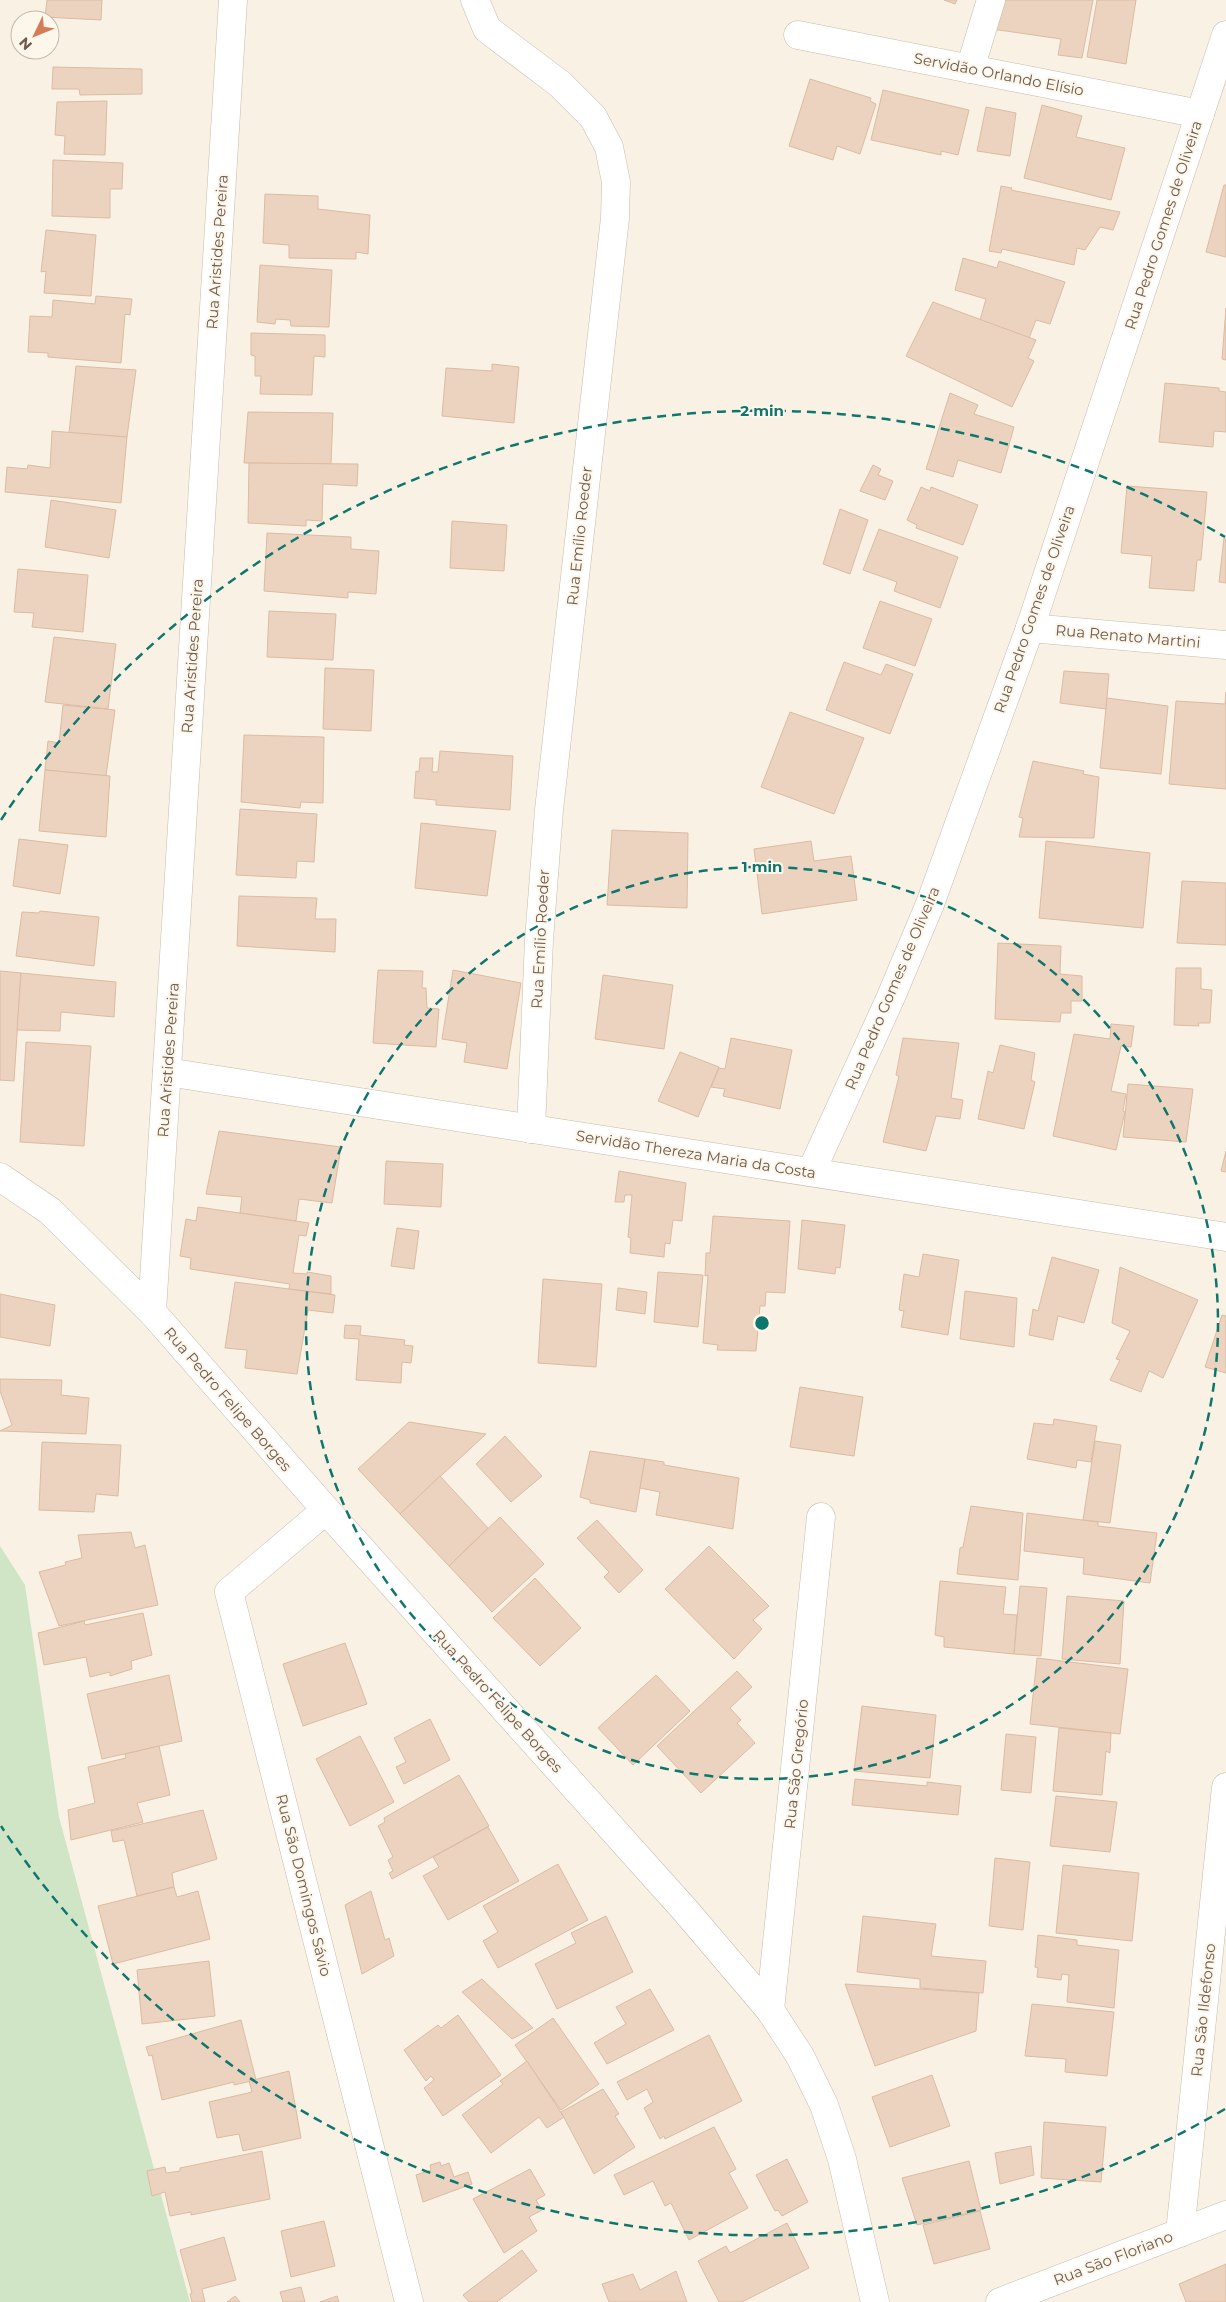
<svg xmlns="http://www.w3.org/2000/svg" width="1226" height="2302" font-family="Montserrat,sans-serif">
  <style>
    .green { fill: #d0e5c5 }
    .building { fill: #ebd3bf; stroke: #dcbba2 }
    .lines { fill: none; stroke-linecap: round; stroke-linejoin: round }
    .minor-casing { stroke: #c8baac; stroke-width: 29 }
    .minor { stroke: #fff; stroke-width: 28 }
    .ring { fill: none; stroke: #0f766e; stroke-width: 2.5; stroke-dasharray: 9 6 }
    .labels { text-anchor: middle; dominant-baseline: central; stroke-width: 4; stroke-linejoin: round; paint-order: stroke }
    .street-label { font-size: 15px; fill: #6e5b4d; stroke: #fdf6ea }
    .centre { fill: #0f766e; stroke: #fdf6ea; stroke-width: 2.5 }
    .ring-label { font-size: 15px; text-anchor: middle; font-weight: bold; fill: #0f766e; stroke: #fdf6ea; stroke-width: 4; stroke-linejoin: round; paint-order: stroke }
  </style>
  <rect width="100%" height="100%" fill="#f9f2e4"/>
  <polygon class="green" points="0,1546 25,1585 59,1817 190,2302 0,2302"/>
  <g class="building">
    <polygon points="47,0 102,0 101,20 45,17"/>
    <polygon points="944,0 957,0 955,4"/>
    <polygon points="1003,0 1093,0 1082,58 1058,55 1061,39 992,29"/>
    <polygon points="1097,0 1136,0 1126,64 1087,57"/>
    <polygon points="53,67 142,69 142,94 80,95 79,89 52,89"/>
    <polygon points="810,79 871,98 870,101 876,104 860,154 837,146 833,160 789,146"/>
    <polygon points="883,90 969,110 958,155 941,151 941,155 871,140"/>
    <polygon points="107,101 105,155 64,154 65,136 55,135 57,102"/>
    <polygon points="1042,105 1082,116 1076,137 1125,148 1111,200 1024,178"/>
    <polygon points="986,107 1016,113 1010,156 977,151"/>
    <polygon points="53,160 123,163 122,189 110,189 110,218 52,216"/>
    <polygon points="1224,185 1226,185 1226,257 1206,252"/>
    <polygon points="1001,186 1012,188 1011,190 1120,212 1113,230 1100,227 1085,250 1077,248 1074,265 1002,249 1001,253 989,251"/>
    <polygon points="265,194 318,196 318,209 370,215 368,254 356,252 356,259 289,258 289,245 263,243"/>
    <polygon points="46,230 96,235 91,296 44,293 46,271 41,272"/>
    <polygon points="963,258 997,268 999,261 1065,282 1050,324 1036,320 1029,338 980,320 986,299 955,290"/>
    <polygon points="260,265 332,270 329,327 291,326 290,320 276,319 275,324 257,322"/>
    <polygon points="96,296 132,299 130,315 125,314 121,363 48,357 48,353 28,352 30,316 52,317 53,300 95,304"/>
    <polygon points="933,302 1036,340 1028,358 1034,361 1012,407 906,356"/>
    <polygon points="1226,308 1226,360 1222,359"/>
    <polygon points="251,333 325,335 325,357 314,356 312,395 260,394 261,376 255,376 255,356 251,355"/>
    <polygon points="492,364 519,367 514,423 442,416 446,368 492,371"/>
    <polygon points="76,366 136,370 127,437 69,433"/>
    <polygon points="1165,383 1219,388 1219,391 1226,392 1226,432 1214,431 1213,447 1159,442"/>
    <polygon points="950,393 978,405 974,414 1014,427 1001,473 958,460 953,477 926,469"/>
    <polygon points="248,412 333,413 331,464 244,463"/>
    <polygon points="52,431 127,437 121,503 5,492 7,467 27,469 28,465 50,468"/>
    <polygon points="249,463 358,464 357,486 323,484 322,521 306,520 306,526 248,523"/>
    <polygon points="873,465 881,469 878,475 893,481 885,500 860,491"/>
    <polygon points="1127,486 1207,492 1201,560 1197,560 1194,591 1149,588 1152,556 1121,553"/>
    <polygon points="921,487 930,491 931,487 978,505 963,545 916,528 917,525 907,520"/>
    <polygon points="51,500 116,510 109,558 45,547"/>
    <polygon points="840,509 868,520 850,574 823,564"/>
    <polygon points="452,521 507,525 504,571 450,568"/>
    <polygon points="879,529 958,557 940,608 894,591 897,582 863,570"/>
    <polygon points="267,533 351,537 351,549 379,551 376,594 348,592 348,598 264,591"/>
    <polygon points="1224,538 1226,539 1226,583 1219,582"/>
    <polygon points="18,569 88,575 83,632 32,627 34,613 14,612"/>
    <polygon points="880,601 932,619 915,666 863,648"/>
    <polygon points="269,611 336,614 333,660 267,657"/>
    <polygon points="54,637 116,644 108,709 45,702"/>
    <polygon points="844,662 881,675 886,664 913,674 890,734 826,710"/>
    <polygon points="325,668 374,670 371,731 323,729"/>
    <polygon points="1064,671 1109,674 1106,709 1060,703"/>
    <polygon points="1226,692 1226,789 1169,784 1176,701 1225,704"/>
    <polygon points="1107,698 1168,706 1161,774 1100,768"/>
    <polygon points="63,705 115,710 106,776 45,770 48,741 59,743"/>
    <polygon points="790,712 864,738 834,814 761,787"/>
    <polygon points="244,735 324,737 323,803 301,802 300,808 241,802"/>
    <polygon points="440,751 513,756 510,810 436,805 436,800 414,798 416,771 419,772 420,758 433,758 432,772 438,772"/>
    <polygon points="1033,761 1084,771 1083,774 1099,777 1094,838 1019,837 1023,818 1019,817"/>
    <polygon points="45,770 110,776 106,837 39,831"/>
    <polygon points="240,809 317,814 314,862 297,861 296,878 236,875"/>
    <polygon points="421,823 496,831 487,896 415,888"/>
    <polygon points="612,830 688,833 687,908 607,905"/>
    <polygon points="19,839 68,845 60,894 13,886"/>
    <polygon points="811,841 814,861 851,856 857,900 762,914 754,849"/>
    <polygon points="1046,841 1150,853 1143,928 1039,918"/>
    <polygon points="1182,881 1226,883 1226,945 1177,943"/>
    <polygon points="239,896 317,898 315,919 336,919 335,952 237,946"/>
    <polygon points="40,911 99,917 94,966 16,956 22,912 39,913"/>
    <polygon points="998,943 1061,946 1060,974 1082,976 1082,1001 1071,1001 1071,1013 1061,1013 1060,1022 995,1019"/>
    <polygon points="1176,968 1201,968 1201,989 1212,990 1210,1023 1198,1023 1199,1026 1174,1025"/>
    <polygon points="378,970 423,971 422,988 426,988 427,1008 439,1009 436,1047 373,1043"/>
    <polygon points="453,970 521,983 507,1069 464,1062 467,1043 442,1039"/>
    <polygon points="0,971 21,973 14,1081 0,1080"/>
    <polygon points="21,973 116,982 114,1017 61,1012 60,1031 17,1030"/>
    <polygon points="603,975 673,985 664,1049 595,1039"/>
    <polygon points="1111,1024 1134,1026 1131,1047 1121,1046 1111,1091 1126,1094 1123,1111 1125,1112 1116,1150 1053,1136 1074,1034 1110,1039"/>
    <polygon points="731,1038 792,1050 780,1109 723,1096 725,1089 711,1087 719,1068 725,1069"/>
    <polygon points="903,1038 959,1043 951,1098 963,1100 960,1119 936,1116 926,1151 883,1142 899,1076 896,1075"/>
    <polygon points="26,1042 91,1046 84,1146 20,1142"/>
    <polygon points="1000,1045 1035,1053 1031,1080 1035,1082 1024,1129 978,1119 988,1071 993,1073"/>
    <polygon points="680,1052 719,1067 698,1117 658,1101"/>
    <polygon points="1128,1084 1193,1089 1186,1142 1123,1137"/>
    <polygon points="219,1131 341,1147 332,1203 299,1199 296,1221 240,1213 242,1197 206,1194"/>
    <polygon points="1226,1151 1226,1172 1221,1171"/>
    <polygon points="386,1161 443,1164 441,1207 384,1204"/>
    <polygon points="619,1171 686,1183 682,1221 673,1220 670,1244 665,1243 664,1257 630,1253 631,1238 628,1237 632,1195 625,1195 624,1202 615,1202"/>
    <polygon points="198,1207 309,1223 306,1236 299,1235 293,1273 307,1274 307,1272 331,1276 331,1294 289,1289 290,1284 190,1269 191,1258 180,1256 186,1219 196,1221"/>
    <polygon points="713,1216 790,1221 785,1293 766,1292 765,1306 760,1306 756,1351 717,1350 718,1345 703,1343 708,1275 705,1276 706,1253 710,1253"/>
    <polygon points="802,1220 845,1225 840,1268 836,1267 835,1274 798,1269"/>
    <polygon points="397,1228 419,1231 414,1269 391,1266"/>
    <polygon points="923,1254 959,1260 948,1335 901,1327 904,1311 899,1310 904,1274 919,1277"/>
    <polygon points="1052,1257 1099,1270 1084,1323 1058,1316 1053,1340 1029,1335 1033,1309 1038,1311"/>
    <polygon points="1120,1267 1198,1300 1163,1378 1149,1371 1141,1392 1110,1380 1120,1360 1116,1359 1130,1331 1112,1323"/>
    <polygon points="658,1272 703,1275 698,1327 654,1322"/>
    <polygon points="543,1279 602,1284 596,1367 538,1363"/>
    <polygon points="235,1282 335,1295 333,1313 308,1310 297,1374 245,1368 247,1350 225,1348"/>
    <polygon points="618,1288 647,1292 645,1314 616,1310"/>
    <polygon points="965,1291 1017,1298 1014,1347 960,1339"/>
    <polygon points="0,1294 55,1305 50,1346 0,1337"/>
    <polygon points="1222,1315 1226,1316 1226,1373 1205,1367"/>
    <polygon points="345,1325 361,1326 360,1335 405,1340 404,1345 413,1346 411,1363 402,1362 401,1383 356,1380 359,1339 344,1338"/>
    <polygon points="0,1379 62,1380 61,1395 89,1398 86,1434 0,1431 12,1425 0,1391"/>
    <polygon points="800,1387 863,1397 854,1456 790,1447"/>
    <polygon points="1054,1419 1097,1426 1091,1462 1077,1460 1076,1468 1027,1459 1034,1423 1053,1425"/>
    <polygon points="409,1422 486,1434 400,1514 358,1469"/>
    <polygon points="505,1436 542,1476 511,1502 476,1464"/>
    <polygon points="1095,1441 1121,1445 1110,1523 1083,1520"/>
    <polygon points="42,1442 121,1445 118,1496 96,1494 94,1512 39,1510"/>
    <polygon points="590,1451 645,1459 636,1512 590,1503 590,1500 580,1497"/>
    <polygon points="645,1459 664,1462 664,1465 739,1478 733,1529 656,1515 660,1492 640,1488"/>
    <polygon points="440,1476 488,1528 449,1566 400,1514"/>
    <polygon points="971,1506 1023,1513 1018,1580 957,1574 960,1548 963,1547"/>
    <polygon points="1027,1513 1098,1522 1098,1526 1157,1533 1150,1583 1083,1574 1084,1558 1024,1551"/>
    <polygon points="500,1517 544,1564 492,1612 449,1566"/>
    <polygon points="597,1520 643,1570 619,1593 604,1577 609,1572 577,1538"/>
    <polygon points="131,1532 135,1548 145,1545 158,1605 59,1626 39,1572 66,1565 65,1562 82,1558 78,1535"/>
    <polygon points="709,1546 769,1606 753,1620 762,1629 734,1659 665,1589"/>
    <polygon points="535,1578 581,1628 540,1666 493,1618"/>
    <polygon points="940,1581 1006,1587 1003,1614 1017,1615 1014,1654 944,1647 944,1637 935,1635"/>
    <polygon points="1020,1586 1047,1588 1041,1656 1014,1654"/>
    <polygon points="1067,1596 1124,1601 1120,1664 1062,1659"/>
    <polygon points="143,1613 152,1655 131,1661 132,1669 110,1676 110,1672 90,1677 86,1657 44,1665 38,1633 84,1621 85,1625"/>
    <polygon points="345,1643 367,1704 303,1726 283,1664"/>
    <polygon points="1037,1658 1128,1669 1120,1734 1030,1724"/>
    <polygon points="737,1671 752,1687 730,1708 741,1720 737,1723 755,1743 701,1793 657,1746"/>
    <polygon points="169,1675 182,1741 102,1759 87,1694"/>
    <polygon points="656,1675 690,1711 633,1765 598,1728"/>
    <polygon points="862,1706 936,1715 930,1778 854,1771"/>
    <polygon points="430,1719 450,1760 404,1784 396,1767 406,1762 394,1738"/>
    <polygon points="1059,1728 1111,1733 1110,1753 1106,1751 1102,1795 1053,1791"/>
    <polygon points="1006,1734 1036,1737 1031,1793 1001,1790"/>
    <polygon points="360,1736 394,1802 350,1826 316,1759"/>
    <polygon points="159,1746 170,1795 137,1803 143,1822 71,1840 68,1810 95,1803 88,1767 126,1758 125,1754"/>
    <polygon points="459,1775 489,1826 392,1879 389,1873 393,1871 388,1860 393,1857 378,1826 385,1822 384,1818"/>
    <polygon points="855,1779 927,1786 927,1782 961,1786 958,1815 852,1805"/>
    <polygon points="1056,1796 1117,1802 1110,1852 1050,1846"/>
    <polygon points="203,1810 217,1859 172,1873 174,1887 137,1896 124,1840 113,1842 111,1831"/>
    <polygon points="488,1827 519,1881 448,1920 423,1876 439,1867 433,1857"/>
    <polygon points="995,1858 1030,1862 1023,1930 989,1926"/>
    <polygon points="558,1864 588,1920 498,1968 483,1941 498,1932 483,1906"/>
    <polygon points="1063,1865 1139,1873 1132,1941 1056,1933"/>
    <polygon points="174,1887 177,1897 198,1891 210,1939 113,1964 98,1906"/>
    <polygon points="371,1891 385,1940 389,1938 394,1956 362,1974 345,1905"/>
    <polygon points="606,1916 633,1972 557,2009 535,1964 576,1943 571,1933"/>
    <polygon points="863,1916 936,1924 931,1956 986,1961 983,1993 920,1988 920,1979 857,1972"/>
    <polygon points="1038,1935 1077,1940 1077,1945 1119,1950 1114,2008 1067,2002 1069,1975 1062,1974 1061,1980 1037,1977 1038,1968 1035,1967"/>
    <polygon points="209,1961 215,2016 142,2024 137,1970"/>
    <polygon points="482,1979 533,2028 512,2039 462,1992"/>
    <polygon points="845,1984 979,1993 976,2031 875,2066"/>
    <polygon points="650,1989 674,2030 607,2064 594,2043 626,2024 616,2007"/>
    <polygon points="1032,2004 1114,2012 1107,2076 1065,2072 1066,2059 1025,2056"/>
    <polygon points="458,2015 501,2075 443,2116 424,2088 434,2080 431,2076 426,2081 404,2050 438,2025 441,2028"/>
    <polygon points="553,2018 599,2084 561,2110 515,2045"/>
    <polygon points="241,2020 256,2080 234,2085 234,2082 162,2100 152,2055 149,2056 146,2047"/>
    <polygon points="709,2035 742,2101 665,2139 664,2136 660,2139 644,2108 653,2102 647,2089 627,2100 617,2082"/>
    <polygon points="527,2061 564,2117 547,2128 539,2117 491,2153 462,2115 503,2084 500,2081"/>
    <polygon points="289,2071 301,2138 243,2151 239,2134 217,2138 209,2102 252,2092 249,2081"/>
    <polygon points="932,2075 950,2126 890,2147 872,2097"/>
    <polygon points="603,2089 619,2114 615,2116 635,2147 594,2174 561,2112"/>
    <polygon points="1044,2122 1106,2127 1101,2182 1041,2178"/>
    <polygon points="714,2127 736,2169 729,2173 748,2208 689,2240 671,2203 665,2206 653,2181 624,2195 614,2175"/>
    <polygon points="1031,2146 1034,2175 1000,2184 995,2153"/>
    <polygon points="262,2151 270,2199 191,2215 191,2212 170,2216 165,2192 152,2196 147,2171 165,2167 166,2173 180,2171 180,2168"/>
    <polygon points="787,2159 808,2202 782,2216 778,2210 775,2211 756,2175"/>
    <polygon points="969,2161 981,2210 917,2225 902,2178"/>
    <polygon points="440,2162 441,2166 449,2163 454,2177 468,2172 472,2184 423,2202 416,2175 431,2170 430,2165"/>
    <polygon points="530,2169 545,2195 536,2200 542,2210 529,2217 537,2231 504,2253 473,2199"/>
    <polygon points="980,2211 990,2249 934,2264 923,2225"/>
    <polygon points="324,2221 335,2266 291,2277 281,2231"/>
    <polygon points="787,2223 809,2268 742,2302 719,2302 698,2261 726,2246 730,2253"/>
    <polygon points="224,2237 236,2280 202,2289 205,2302 192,2302 190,2294 192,2293 180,2250"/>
    <polygon points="522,2250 537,2271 497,2302 469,2302 463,2295"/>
    <polygon points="1226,2264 1226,2302 1186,2302 1179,2284"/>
    <polygon points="676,2271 687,2302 609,2302 602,2284 633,2274 640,2290"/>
    <polygon points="301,2287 305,2302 283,2302 280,2292"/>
    <polygon points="235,2296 240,2302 227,2302"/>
    <polygon points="337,2296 339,2302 320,2302"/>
  </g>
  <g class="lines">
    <g class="minor-casing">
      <g id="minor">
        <polyline points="475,0 487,29 560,84 593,117 609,147 616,182 615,218 549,810 539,940 531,1129"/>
        <polyline points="798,35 1200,114"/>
        <polyline points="970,69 991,0"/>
        <polyline points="1030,628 1226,645"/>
        <polyline points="167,1072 1226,1237"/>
        <polyline points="811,1172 890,999 930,904 1030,628 1226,35"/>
        <polyline points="0,1177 50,1211 152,1312 326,1510 685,1910 770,2010 800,2056 824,2105 842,2159 875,2302"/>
        <polyline points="152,1312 233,0"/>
        <polyline points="326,1510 229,1592 409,2302"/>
        <polyline points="770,2010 821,1517"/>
        <polyline points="1180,2233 1226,1787"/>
        <polyline points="1000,2302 1226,2215"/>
      </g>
    </g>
    <use href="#minor" class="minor"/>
  </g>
  <g class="ring">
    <circle cx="762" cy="1323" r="456"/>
    <path d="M1225 2109A912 912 0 0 1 1 1826M1 820A912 912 0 0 1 1225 537"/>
  </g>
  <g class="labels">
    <g class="street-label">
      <text transform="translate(999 74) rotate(11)">Servidão Orlando Elísio</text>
      <text transform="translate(1163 225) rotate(-72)">Rua Pedro Gomes de Oliveira</text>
      <text transform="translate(217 252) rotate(-86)">Rua Aristides Pereira</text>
      <text transform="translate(579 536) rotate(-84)">Rua Emílio Roeder</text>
      <text transform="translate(1034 609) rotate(-71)">Rua Pedro Gomes de Oliveira</text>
      <text transform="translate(1128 636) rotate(5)">Rua Renato Martini</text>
      <text transform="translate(192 656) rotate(-86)">Rua Aristides Pereira</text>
      <text transform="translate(540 939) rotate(-87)">Rua Emílio Roeder</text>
      <text transform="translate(892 988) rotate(-67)">Rua Pedro Gomes de Oliveira</text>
      <text transform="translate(168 1060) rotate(-86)">Rua Aristides Pereira</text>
      <text transform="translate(696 1154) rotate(9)">Servidão Thereza Maria da Costa</text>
      <text transform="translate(228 1399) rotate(49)">Rua Pedro Felipe Borges</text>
      <text transform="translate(498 1701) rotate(48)">Rua Pedro Felipe Borges</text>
      <text transform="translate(796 1764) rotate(-84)">Rua São Gregório</text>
      <text transform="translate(304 1885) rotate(76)">Rua São Domingos Sávio</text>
      <text transform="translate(1203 2010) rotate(-84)">Rua São Ildefonso</text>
      <text transform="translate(1113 2258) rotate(-21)">Rua São Floriano</text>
    </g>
  </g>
  <circle cx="762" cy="1323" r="8" class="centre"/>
  <g class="ring-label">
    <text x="762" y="416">2 min</text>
    <text x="762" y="872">1 min</text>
  </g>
  <g transform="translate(35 35) rotate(227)"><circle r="24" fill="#fdf6ea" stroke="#c4b8ab"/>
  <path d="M0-4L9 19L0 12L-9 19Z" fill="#d57b58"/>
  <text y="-8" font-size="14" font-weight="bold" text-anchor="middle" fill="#6e5b4d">N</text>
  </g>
</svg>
